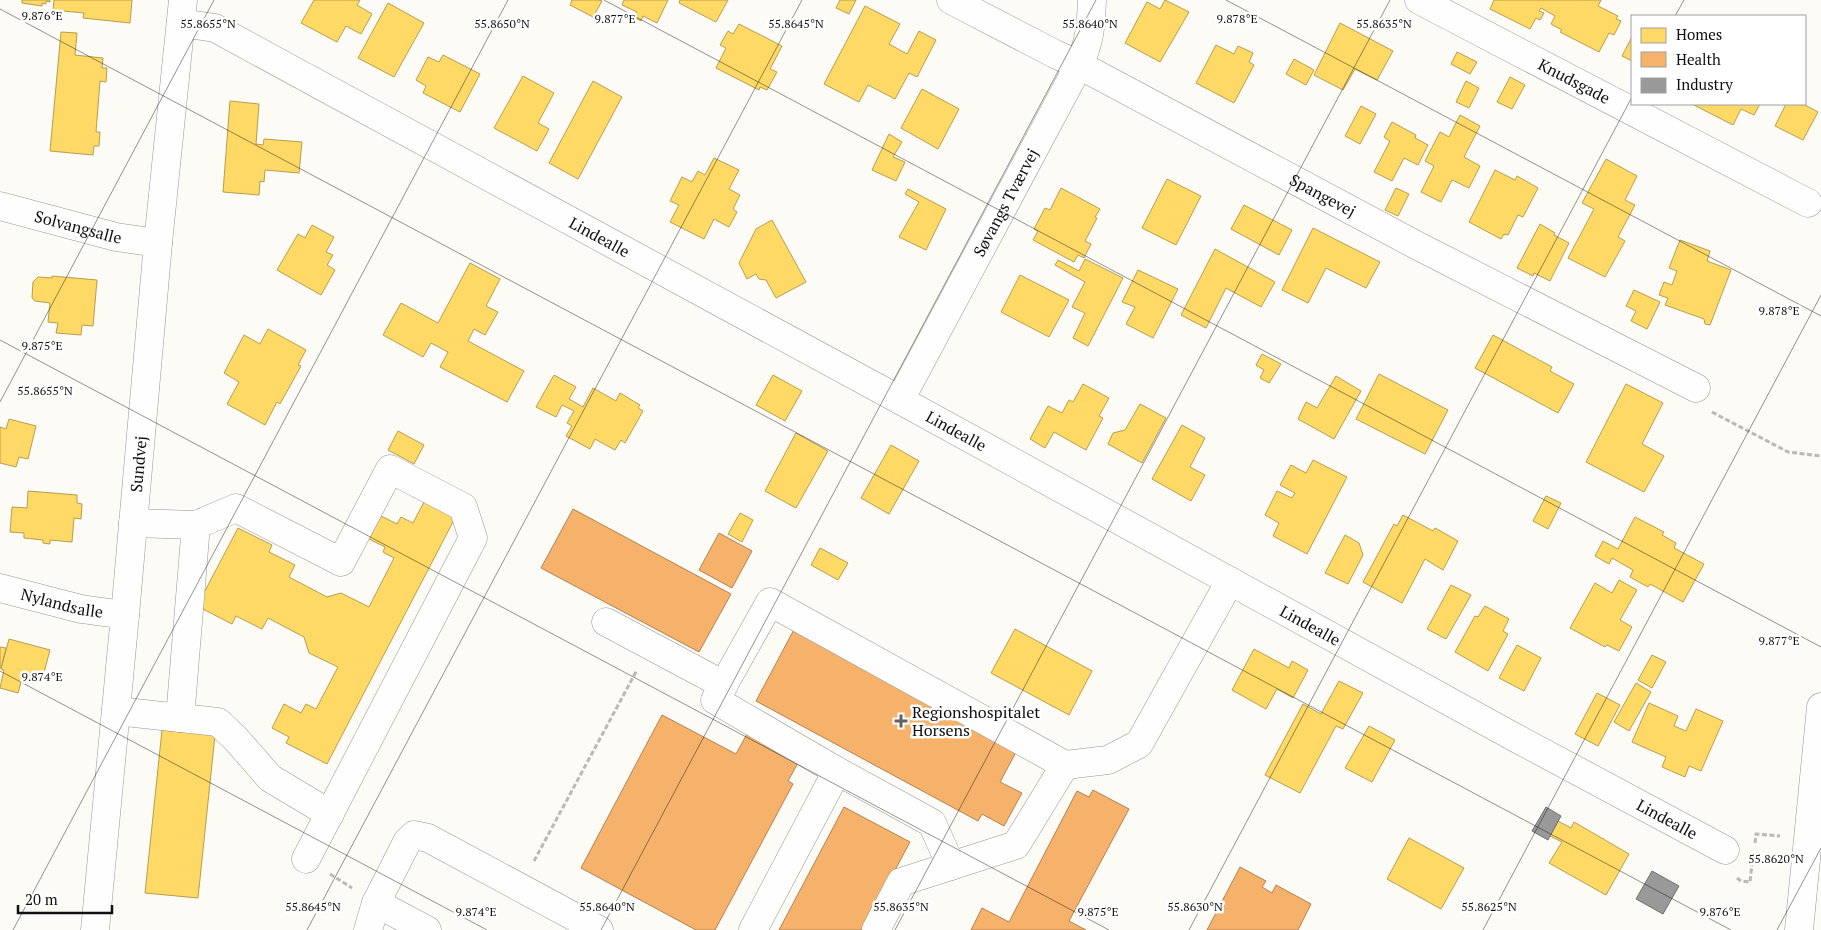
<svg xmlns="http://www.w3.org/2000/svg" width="1821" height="930" font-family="'PT Serif',serif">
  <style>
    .homes { fill: #ffd966; stroke: #b79d4c }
    .health { fill: #f6b26b; stroke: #b18150 }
    .industry { fill: #999; stroke: #707070 }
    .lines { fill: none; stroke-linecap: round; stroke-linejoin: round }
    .minor-casing { stroke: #969694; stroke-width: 29 }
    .path { stroke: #b9b9b8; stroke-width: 3; stroke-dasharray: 5 2.5; stroke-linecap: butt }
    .minor { stroke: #fffefe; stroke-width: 28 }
    .ticks { fill: none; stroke: #101010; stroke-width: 1; stroke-opacity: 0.45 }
    .poi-dot { fill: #636260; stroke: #fff; stroke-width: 2 }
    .labels { text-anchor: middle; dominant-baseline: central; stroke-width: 5; stroke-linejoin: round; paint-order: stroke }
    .street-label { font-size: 16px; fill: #101010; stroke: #fff }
    .poi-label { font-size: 16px; fill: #101010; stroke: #fff; text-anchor: start }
    .ticks-label { font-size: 12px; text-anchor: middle; fill: #101010; stroke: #fff; stroke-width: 5; stroke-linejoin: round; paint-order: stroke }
  </style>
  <rect width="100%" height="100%" fill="#fcfbf6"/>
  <g class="homes">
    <polygon points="22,0 50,0 50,2 46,1 46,4 42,3 42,6 22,3"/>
    <polygon points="54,0 132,0 130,23 83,18 84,13 53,10"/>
    <polygon points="314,0 360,0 357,5 372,14 361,34 346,26 337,42 301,23"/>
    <polygon points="571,0 599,0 602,1 593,17 570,5 572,1"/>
    <polygon points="624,0 668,0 657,23 643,16 641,21 634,17 637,12 622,5"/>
    <polygon points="680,0 728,0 716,22 679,3"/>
    <polygon points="840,0 856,0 849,14 836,8"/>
    <polygon points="1165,0 1189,12 1160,62 1125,43 1147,2 1160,9"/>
    <polygon points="1494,0 1601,0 1598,6 1618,16 1616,19 1621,21 1614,35 1609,33 1599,52 1560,32 1562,30 1551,24 1555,16 1541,8 1539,11 1544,13 1540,20 1536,18 1530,29 1490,9"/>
    <polygon points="388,3 424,23 394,77 358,58"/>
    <polygon points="865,6 900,24 889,44 907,54 919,31 936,40 917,77 909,73 895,99 868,85 859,102 824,84"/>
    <polygon points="1340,23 1393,51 1377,80 1355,69 1343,90 1314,75"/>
    <polygon points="739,24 782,46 770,69 777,72 767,90 760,87 759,90 716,68 726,48 720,45 728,31 733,34"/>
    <polygon points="61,32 77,33 75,55 103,58 102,68 107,68 106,82 100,81 96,132 100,132 99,146 94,146 93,155 50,151"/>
    <polygon points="1632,37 1632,61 1622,56"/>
    <polygon points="1216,45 1234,54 1238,46 1253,53 1249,62 1254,65 1234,103 1196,83"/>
    <polygon points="1457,52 1477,62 1470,74 1451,64"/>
    <polygon points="443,55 480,74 460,112 423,93 426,86 416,80 428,57 439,62"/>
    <polygon points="1294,59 1314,70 1306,85 1286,74"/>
    <polygon points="523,76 554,93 538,123 549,129 537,151 494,128"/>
    <polygon points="1510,77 1525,85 1512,109 1497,102"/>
    <polygon points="593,81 622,97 578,179 549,163"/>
    <polygon points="1466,81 1479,88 1469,108 1456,102"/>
    <polygon points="922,89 959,109 938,149 901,128"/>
    <polygon points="230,101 259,104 256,144 263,145 264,139 302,142 299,173 265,170 264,182 260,181 259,195 223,192"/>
    <polygon points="1692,104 1760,104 1754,115 1741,109 1733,125"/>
    <polygon points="1786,104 1803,104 1818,112 1803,140 1775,126"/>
    <polygon points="1361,106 1376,114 1360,144 1345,136"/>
    <polygon points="1460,115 1480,126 1464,157 1480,166 1469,188 1452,180 1441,202 1421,192 1434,166 1425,161 1440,132 1449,137"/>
    <polygon points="1392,122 1416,135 1415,138 1428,145 1418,165 1404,158 1392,181 1374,172 1390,141 1384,137"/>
    <polygon points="889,134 902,142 893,157 905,162 896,181 872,170"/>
    <polygon points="714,158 739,170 729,189 740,195 733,209 737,212 729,227 714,219 704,239 670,222 679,205 670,201 682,177 692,182 698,171 705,175"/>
    <polygon points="1606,159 1637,176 1625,200 1635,205 1618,237 1625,241 1605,277 1568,258 1594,209 1582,203"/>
    <polygon points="1495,170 1515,180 1517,176 1538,188 1523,217 1518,215 1508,235 1504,234 1501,239 1469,222"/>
    <polygon points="1167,179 1201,196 1176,245 1142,228"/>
    <polygon points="1061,188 1100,209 1095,217 1097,218 1085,241 1091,244 1084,258 1078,255 1074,262 1033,240 1038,231 1034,229 1045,208 1050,210"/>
    <polygon points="1396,188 1409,194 1398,216 1385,210"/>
    <polygon points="908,189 946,209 926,250 899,237 919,202 905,194"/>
    <polygon points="1244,205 1292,230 1279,255 1231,229"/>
    <polygon points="772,220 806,282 776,298 766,280 759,279 756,274 747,279 739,263 756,229"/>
    <polygon points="1540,224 1555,233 1554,235 1569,243 1550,281 1534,273 1533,276 1517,268"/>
    <polygon points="312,225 334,237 326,252 333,255 327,265 335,270 321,295 277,270 298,234 305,238"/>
    <polygon points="1313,228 1380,262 1366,288 1326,268 1308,303 1282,290"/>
    <polygon points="1680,240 1710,251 1707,261 1731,270 1710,325 1705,324 1704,319 1665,305 1668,298 1659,295 1664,282 1672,285 1677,271 1669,268"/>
    <polygon points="1215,249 1275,282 1261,307 1226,288 1206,328 1181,315"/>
    <polygon points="1085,259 1123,278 1088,346 1073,338 1085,313 1072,307 1085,282 1055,265 1058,260 1079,271"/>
    <polygon points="470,263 500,279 486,306 498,312 485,335 474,329 468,341 524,371 507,402 440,367 448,352 431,343 423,357 383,335 401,303 438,323"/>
    <polygon points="1138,270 1178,289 1153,338 1126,324 1135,307 1122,302"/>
    <polygon points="1020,275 1069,300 1049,337 1001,312"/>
    <polygon points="52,276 97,280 93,326 82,325 81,335 56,333 58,323 48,322 50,303 35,301 32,298 33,282 38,277 52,278"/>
    <polygon points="1634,290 1660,302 1647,329 1631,321 1636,311 1626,306"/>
    <polygon points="268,329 306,350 298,365 301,366 280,404 277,402 265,425 227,404 239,382 224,373 244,335 260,344"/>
    <polygon points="1493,335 1552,367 1550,371 1574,384 1558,413 1475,368"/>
    <polygon points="1262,354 1281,364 1269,383 1260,378 1264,370 1256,365"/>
    <polygon points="1379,374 1448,410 1425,454 1356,419"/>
    <polygon points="554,375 576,387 569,399 583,407 593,388 616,401 620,393 640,405 638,408 643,411 625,443 621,440 615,450 595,439 590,449 566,436 572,426 567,423 574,411 562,405 556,417 536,407"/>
    <polygon points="773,375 802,391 785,421 756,405"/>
    <polygon points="1336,376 1361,391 1334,439 1298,419 1306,402 1317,408"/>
    <polygon points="1083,384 1109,398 1099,416 1103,418 1086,450 1054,432 1045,448 1030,439 1048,406 1062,413 1069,400 1073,402"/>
    <polygon points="1626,384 1663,403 1642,444 1664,456 1644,492 1586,462"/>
    <polygon points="1140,404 1166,418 1142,463 1108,444 1113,433 1125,430"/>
    <polygon points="9,419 36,426 28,459 19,457 16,467 0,463 0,427 6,429"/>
    <polygon points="1182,425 1205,438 1190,467 1205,475 1191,501 1152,479"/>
    <polygon points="398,431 424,445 414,464 388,450"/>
    <polygon points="796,433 828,451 796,508 765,491"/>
    <polygon points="891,445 919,461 889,514 861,498"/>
    <polygon points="1313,460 1347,477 1307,554 1273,536 1279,523 1265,515 1277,491 1292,498 1295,493 1280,485 1291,465 1306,473"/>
    <polygon points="28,491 77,495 77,503 82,504 81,519 74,518 72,542 50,540 50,544 43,543 43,540 24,538 24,533 10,532 12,507 27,508"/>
    <polygon points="1546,496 1561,503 1548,529 1533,521"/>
    <polygon points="424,502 455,518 327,764 286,743 289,737 272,728 284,704 301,713 306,704 316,709 338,667 309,653 304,637 268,618 262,629 236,616 232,624 197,606 238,528 272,545 269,552 295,565 289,577 327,597 341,593 369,607 394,558 383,552 385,547 369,539 381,516 397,524 401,517 413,523"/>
    <polygon points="740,513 753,520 742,542 728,534"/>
    <polygon points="1403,515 1433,531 1435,528 1458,541 1443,570 1425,559 1402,603 1363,582 1394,524 1397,526"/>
    <polygon points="1635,517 1664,532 1662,535 1676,543 1674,548 1704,564 1683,602 1650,584 1648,587 1630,577 1633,570 1612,558 1609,564 1595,556 1603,541 1618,549"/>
    <polygon points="1345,535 1359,543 1363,555 1348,584 1325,573"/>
    <polygon points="820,548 848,563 838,580 811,565"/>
    <polygon points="1619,580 1637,590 1620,620 1632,627 1619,651 1607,645 1605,647 1570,628 1595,583 1612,593"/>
    <polygon points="1451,585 1471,595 1446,639 1427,629"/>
    <polygon points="1485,606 1509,619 1503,631 1508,634 1488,671 1455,652 1475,616 1478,617"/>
    <polygon points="1015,629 1092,671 1069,715 991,673"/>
    <polygon points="9,639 50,650 42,680 23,675 18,693 0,688 4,670 1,669"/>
    <polygon points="1517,645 1541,658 1524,691 1499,678"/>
    <polygon points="0,647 6,648 1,668 0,668"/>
    <polygon points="1254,649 1289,668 1292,661 1308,670 1293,698 1277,689 1266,709 1232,690"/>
    <polygon points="1652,655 1666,662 1652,688 1638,680"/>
    <polygon points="1339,681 1363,693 1343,729 1336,726 1300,793 1265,775 1303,704 1321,714"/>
    <polygon points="1636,683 1651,692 1629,731 1614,722"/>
    <polygon points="1597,693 1620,705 1598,746 1575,734"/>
    <polygon points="1649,703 1678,716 1674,726 1686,731 1696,709 1723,721 1701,771 1689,766 1685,777 1662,767 1666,757 1632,742"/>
    <polygon points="1369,726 1395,740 1372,782 1345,768"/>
    <polygon points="162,730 215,735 198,898 145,893"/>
    <polygon points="1558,821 1571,828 1574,822 1629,854 1606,895 1549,863 1562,842 1550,836"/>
    <polygon points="1409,838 1464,868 1441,909 1387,879"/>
  </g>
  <g class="health">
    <polygon points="573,509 731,594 699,652 541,568"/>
    <polygon points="719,533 752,551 732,588 699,570"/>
    <polygon points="798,622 1021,743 1000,782 1022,793 1004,826 982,814 978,821 756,701"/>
    <polygon points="662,715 736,754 747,734 799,761 788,781 793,784 715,930 696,930 581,868"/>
    <polygon points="1093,790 1129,809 1069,921 1086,930 971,930 982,908 1009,922 1077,791 1089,797"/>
    <polygon points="844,807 910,842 863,930 779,930"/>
    <polygon points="1240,867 1266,881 1262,887 1272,893 1276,885 1311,904 1298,930 1207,930"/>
  </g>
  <g class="industry">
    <polygon points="1546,807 1561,816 1548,840 1532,831"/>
    <polygon points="1652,871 1679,886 1663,914 1636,899"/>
  </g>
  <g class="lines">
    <g class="minor-casing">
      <g id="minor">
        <path id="s1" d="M951,0L1055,54L1079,65L1418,246L1696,388"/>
        <path id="s2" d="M1419,0L1808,203"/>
        <path id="s3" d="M181,23L215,28L900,400L1514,737L1725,850"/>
        <path id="s4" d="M0,206L116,237L158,243"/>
        <path id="s5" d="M900,400L1079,65C1090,41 1091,26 1092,0"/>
        <polyline points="133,523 196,525"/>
        <path id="s6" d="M0,588L81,609L125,615"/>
        <polyline points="606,622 724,685"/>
        <polyline points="116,711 218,722 236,739 270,778 330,814"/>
        <polyline points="180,718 196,525 236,508 341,562 390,469 463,507 473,538 306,859"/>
        <polyline points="951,866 932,823 837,771 715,700 770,602 1065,765 1108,760 1139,744 1230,581"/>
        <polyline points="376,903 427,930"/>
        <path id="s7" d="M95,930L125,615L158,243L183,0"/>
        <polyline points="368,930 376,903 407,842 414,835 428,838 599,930"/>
        <polyline points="753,930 837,771"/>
        <polyline points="876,930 901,882 1016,845 1065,765"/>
        <polyline points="1799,930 1821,707"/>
      </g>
    </g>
    <g class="path">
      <polyline points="1712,412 1788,452 1821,456"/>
      <polyline points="1755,843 1756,834 1780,836"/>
      <polyline points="534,861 637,670"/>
      <polyline points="330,874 352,888"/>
      <polyline points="1737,878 1741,881 1750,882 1752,864"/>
    </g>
    <use href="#minor" class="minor"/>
  </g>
  <path class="ticks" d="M604,0L1821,647M1226,0L1821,316M0,9L1731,930M1675,16L1684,0M0,340L1109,930M0,402L214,0M0,671L487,930M13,930L508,0M307,930L802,0M601,930L1096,0M895,930L1390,0M1189,930L1632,97M1483,930L1821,295M1777,930L1821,848"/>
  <path class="poi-dot" d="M898.5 713.5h5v5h5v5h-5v5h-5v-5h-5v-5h5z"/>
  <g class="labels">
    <g class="street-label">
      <text stroke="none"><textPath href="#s2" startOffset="175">Knudsgade</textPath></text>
      <text stroke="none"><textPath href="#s1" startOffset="420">Spangevej</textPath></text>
      <text stroke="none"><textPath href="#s5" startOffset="224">Søvangs Tværvej</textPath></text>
      <text stroke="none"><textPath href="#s4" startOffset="81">Solvangsalle</textPath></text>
      <text stroke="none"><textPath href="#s3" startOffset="472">Lindealle</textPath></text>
      <text stroke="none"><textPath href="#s3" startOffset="878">Lindealle</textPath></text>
      <text stroke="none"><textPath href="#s7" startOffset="468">Sundvej</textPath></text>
      <text stroke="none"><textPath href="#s6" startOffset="64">Nylandsalle</textPath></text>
      <text stroke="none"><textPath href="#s3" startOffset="1282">Lindealle</textPath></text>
      <text stroke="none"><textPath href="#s3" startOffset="1688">Lindealle</textPath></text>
    </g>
    <g class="poi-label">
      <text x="912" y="712">Regionshospitalet<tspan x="912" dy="18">Horsens</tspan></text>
    </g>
  </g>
  <g class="ticks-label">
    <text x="42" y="20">9.876°E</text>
    <text x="615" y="23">9.877°E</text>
    <text x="1237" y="23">9.878°E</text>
    <text x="208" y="28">55.8655°N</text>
    <text x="502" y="28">55.8650°N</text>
    <text x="796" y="28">55.8645°N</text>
    <text x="1090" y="28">55.8640°N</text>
    <text x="1384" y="28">55.8635°N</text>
    <text x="1779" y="315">9.878°E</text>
    <text x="42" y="350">9.875°E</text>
    <text x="45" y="395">55.8655°N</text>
    <text x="1779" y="645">9.877°E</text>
    <text x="42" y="681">9.874°E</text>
    <text x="1776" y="863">55.8620°N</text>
    <text x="313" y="911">55.8645°N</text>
    <text x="607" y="911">55.8640°N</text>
    <text x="901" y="911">55.8635°N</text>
    <text x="1195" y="911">55.8630°N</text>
    <text x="1489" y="911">55.8625°N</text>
    <text x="476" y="916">9.874°E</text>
    <text x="1098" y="916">9.875°E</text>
    <text x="1720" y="916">9.876°E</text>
  </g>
  <rect x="1631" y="15" width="175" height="90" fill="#ffffff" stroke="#9f9f9f"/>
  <rect x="1641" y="28" width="25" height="15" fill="#ffd966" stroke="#9f9f9f"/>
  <text x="1676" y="40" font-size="15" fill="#101010">Homes</text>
  <rect x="1641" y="52" width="25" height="15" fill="#f6b26b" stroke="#9f9f9f"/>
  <text x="1676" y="65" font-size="15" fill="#101010">Health</text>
  <rect x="1641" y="78" width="25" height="15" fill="#999999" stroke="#9f9f9f"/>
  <text x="1676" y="90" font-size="15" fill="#101010">Industry</text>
  <path d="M18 905v8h94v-8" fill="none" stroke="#101010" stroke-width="2.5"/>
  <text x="25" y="905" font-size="15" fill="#101010" stroke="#ffffff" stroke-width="4" paint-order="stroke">20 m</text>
</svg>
